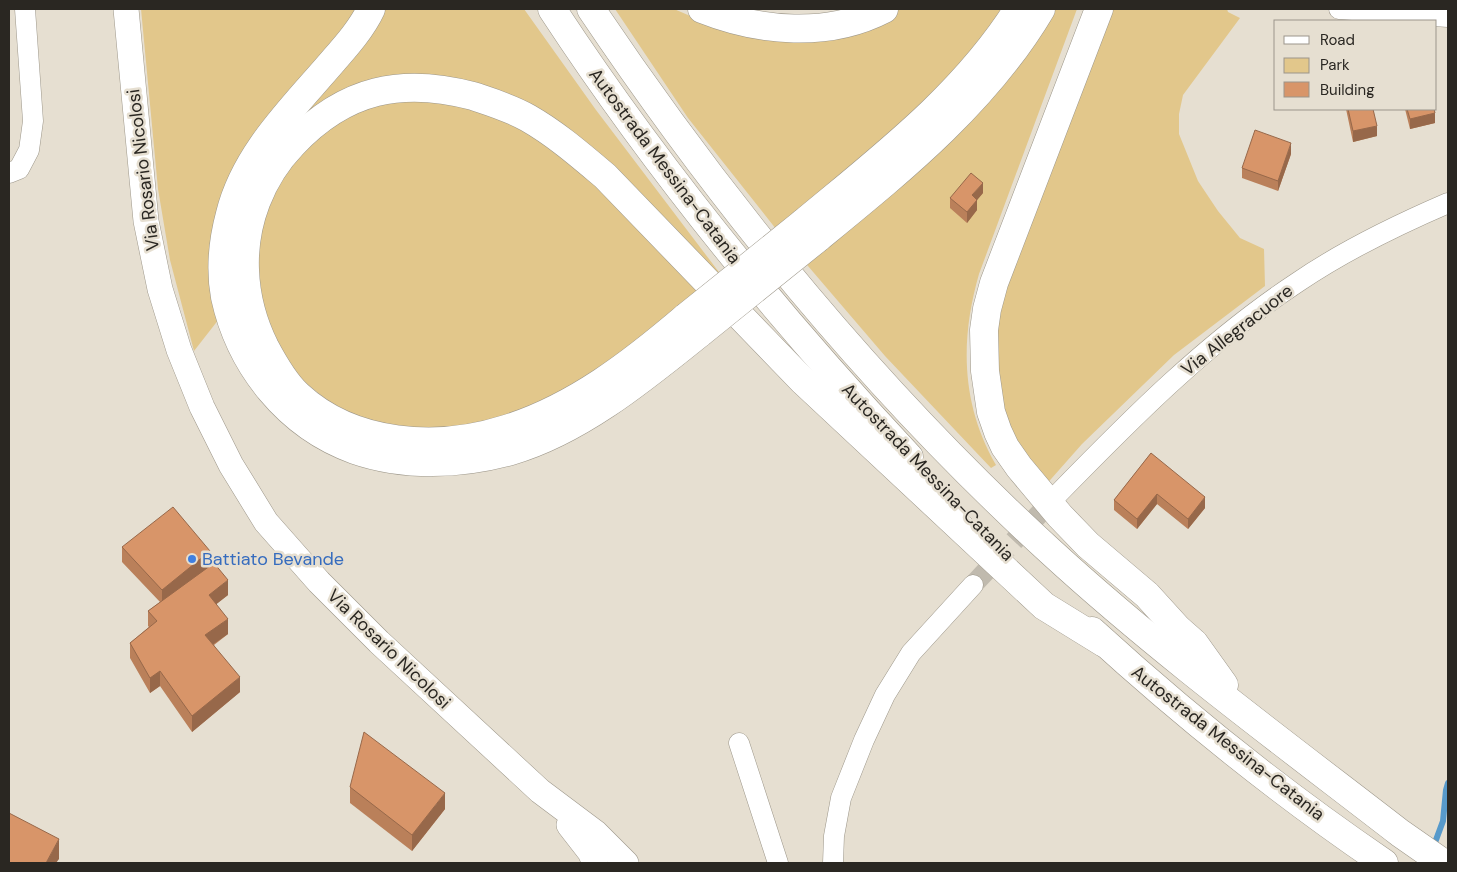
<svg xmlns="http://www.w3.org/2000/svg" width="1457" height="872" font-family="'DM Sans',sans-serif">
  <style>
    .green { fill: #e2c78b }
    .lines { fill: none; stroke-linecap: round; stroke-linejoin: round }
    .stream { stroke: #579acb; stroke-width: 6 }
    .minor-tunnel { stroke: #c0baae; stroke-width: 20; stroke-dasharray: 20 10; stroke-linecap: butt }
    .minor-casing { stroke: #9d978a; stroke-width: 21 }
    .major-casing { stroke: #9d978a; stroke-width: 26 }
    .highway-casing { stroke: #9d978a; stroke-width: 29 }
    .minor { stroke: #fff; stroke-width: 20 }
    .major { stroke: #fff; stroke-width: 25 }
    .highway { stroke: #fff; stroke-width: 28 }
    .highway-bridge-casing { stroke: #9d978a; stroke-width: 29; stroke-linecap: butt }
    .highway-bridge { stroke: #fff; stroke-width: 28 }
    .wall { fill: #ba805a }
    .shaded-wall { fill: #97684a }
    .building { fill: #d89569; stroke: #97684a }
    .shop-dot { fill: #3f7fe0; stroke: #e6dfd1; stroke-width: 2 }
    .labels { text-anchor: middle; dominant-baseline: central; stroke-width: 5; stroke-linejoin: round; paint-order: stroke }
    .street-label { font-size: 18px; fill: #2a2722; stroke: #e6dfd1 }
    .shop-label { font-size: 18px; fill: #366cbe; stroke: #e6dfd1; text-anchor: start }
  </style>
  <rect width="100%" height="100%" fill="#e6dfd1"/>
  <g class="green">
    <polygon points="141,9 359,9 330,50 219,319 194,351 170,260 158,189"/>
    <polygon points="382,9 524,9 596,110 753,317 629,186 439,77 271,143"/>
    <polygon points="615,9 674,9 709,24 895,9 1005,9 983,42 909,121 776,229 688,118"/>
    <path d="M1048,9H1077L979,274C960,340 961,404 996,465L991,468L885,356L802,259Z"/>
    <polygon points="1108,9 1227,9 1228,12 1240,18 1183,95 1179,114 1179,134 1198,181 1218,211 1240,238 1264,249 1265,286 1174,355 1082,444 1044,487 1027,467 999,403 995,326 1006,285"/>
    <polygon points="386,101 454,102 523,128 566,157 603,190 698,290 637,343 584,383 523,412 453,430 413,429 368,421 333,405 302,380 274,341 262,306 257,264 262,226 275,186 300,155 349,112"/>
  </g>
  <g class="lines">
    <polyline class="stream" points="1433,848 1443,821 1446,790 1448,783"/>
    <polyline class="minor-tunnel" points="973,585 1055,497"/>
    <g class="minor-casing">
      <g id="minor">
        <polyline points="1339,9 1448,17"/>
        <polyline points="9,173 19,169 29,150 33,121 25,9"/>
        <path d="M1055,497C1131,419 1207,342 1298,282C1345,250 1397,225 1448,203"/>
        <polyline points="739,743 778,863"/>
        <polyline points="833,863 834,836 841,798 864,740 885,695 911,653 973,585"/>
      </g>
    </g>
    <g class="major-casing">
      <g id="major">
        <polyline points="126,9 146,221 160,289 179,350 202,407 231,465 266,522 319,582 379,642 540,791 596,833 626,863"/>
        <polyline points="569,825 590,852 595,863"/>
      </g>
    </g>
    <g class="highway-casing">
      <g id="highway">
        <path d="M371,9C362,28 347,45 333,61C293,108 245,153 230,214C223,240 220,270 225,297C240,366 288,426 355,450C404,467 461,465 511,451C580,431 644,378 700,333"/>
        <path d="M552,9C657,169 778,317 909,457"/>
        <path d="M591,9C723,205 875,391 1050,551C1160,652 1281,741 1400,833L1443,863"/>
        <path d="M702,9C760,32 828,38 884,9"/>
        <polyline points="1099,9 994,283 987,309 984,330 985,371 991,412 998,432 1005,447 1019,467 1060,516 1088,545 1147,595 1177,628 1194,643 1224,685"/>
        <path d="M803,223C881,158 963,96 1018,9"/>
        <path d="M818,238C901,170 986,102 1041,9"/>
        <path d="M686,317C632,363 574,408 506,429C438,451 353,446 298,395C284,382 274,364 265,347C253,323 246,297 245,270C243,223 261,177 293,144C345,89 402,77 473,96C491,102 511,108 528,118C556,134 580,155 605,176L803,381L1044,606L1104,643"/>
        <path d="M1092,631C1184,715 1281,793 1384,863"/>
      </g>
    </g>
    <use href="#minor" class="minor"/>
    <use href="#major" class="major"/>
    <use href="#highway" class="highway"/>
    <g class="highway-bridge-casing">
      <g id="highway-bridge">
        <polyline points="686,317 803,223"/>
        <polyline points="700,333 818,238"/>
      </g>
    </g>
    <use href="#highway-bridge" class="highway-bridge"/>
  </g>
  <g class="wall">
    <polygon points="1346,109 1373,109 1377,136 1353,142"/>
    <polygon points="1405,109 1434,109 1435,123 1410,129"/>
    <polygon points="1291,154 1278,191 1242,178 1242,168"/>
    <polygon points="983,193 977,200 977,210 967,223 950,208 950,198"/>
    <polygon points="1151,453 1205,508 1188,529 1157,504 1137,529 1114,510 1114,500"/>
    <polygon points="122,547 210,565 228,595 216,604 228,634 214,645 240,692 192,732 160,686 150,693 130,658 130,643 149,627 148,626 148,611 160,602 122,562"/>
    <polygon points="350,787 445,809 412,851 350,803"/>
  </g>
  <g class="shaded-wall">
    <polygon points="1435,113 1435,123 1410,129 1410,119"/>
    <polygon points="1377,126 1377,136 1353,142 1353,131"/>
    <polygon points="1291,143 1291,154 1278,191 1278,181"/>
    <polygon points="983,183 983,193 972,206 972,195"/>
    <polygon points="977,200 977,210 967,223 967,212"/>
    <polygon points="1157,494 1157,504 1137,529 1137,519"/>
    <polygon points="1205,497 1205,508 1188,529 1188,519"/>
    <polygon points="210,551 210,566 162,605 162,590"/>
    <polygon points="228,580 228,595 209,610 209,595"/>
    <polygon points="228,619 228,634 205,650 205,635"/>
    <polygon points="160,671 160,686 150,693 150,678"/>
    <polygon points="240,677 240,692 192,732 192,716"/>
    <polygon points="445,793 445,809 412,851 412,835"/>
    <polygon points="59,839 59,859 56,863 46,863"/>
  </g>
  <g class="building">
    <polygon points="1348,109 1373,109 1377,126 1353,131"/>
    <polygon points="1407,109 1434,109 1435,113 1410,119"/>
    <polygon points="1255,130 1291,143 1278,181 1242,168"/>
    <polygon points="971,173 983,183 972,195 977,200 967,212 950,198"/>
    <polygon points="1151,453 1205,497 1188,519 1157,494 1137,519 1114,500"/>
    <polygon points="173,507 210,551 162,590 122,547"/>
    <polygon points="214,563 228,580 209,595 228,619 205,635 240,677 192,716 160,671 150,678 130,643 157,621 148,611"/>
    <polygon points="364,732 445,793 412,835 350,787"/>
    <polygon points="9,813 59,839 46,863 9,863"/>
  </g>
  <circle class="shop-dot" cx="192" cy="559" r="5"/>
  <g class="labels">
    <g class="street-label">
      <text transform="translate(665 166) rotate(53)">Autostrada Messina-Catania</text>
      <text transform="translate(143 170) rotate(-97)">Via Rosario Nicolosi</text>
      <text transform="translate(1237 330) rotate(-38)">Via Allegracuore</text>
      <text transform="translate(928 472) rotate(46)">Autostrada Messina-Catania</text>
      <text transform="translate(389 649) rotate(44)">Via Rosario Nicolosi</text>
      <text transform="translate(1228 743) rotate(38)">Autostrada Messina-Catania</text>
    </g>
    <g class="shop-label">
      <text x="202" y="559">Battiato Bevande</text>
    </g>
  </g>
  <rect width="1457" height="872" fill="none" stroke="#2a2722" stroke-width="20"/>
  <rect x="1274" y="20" width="162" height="90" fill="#e6dfd1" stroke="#9b958b"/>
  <rect x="1284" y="36" width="25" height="8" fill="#ffffff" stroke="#9b958b"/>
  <text x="1320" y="45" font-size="15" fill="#2a2722">Road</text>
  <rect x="1284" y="58" width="25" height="15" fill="#e2c78b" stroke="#9b958b"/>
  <text x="1320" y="70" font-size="15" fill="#2a2722">Park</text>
  <rect x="1284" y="82" width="25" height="15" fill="#d89569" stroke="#9b958b"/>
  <text x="1320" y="95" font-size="15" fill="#2a2722">Building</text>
</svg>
